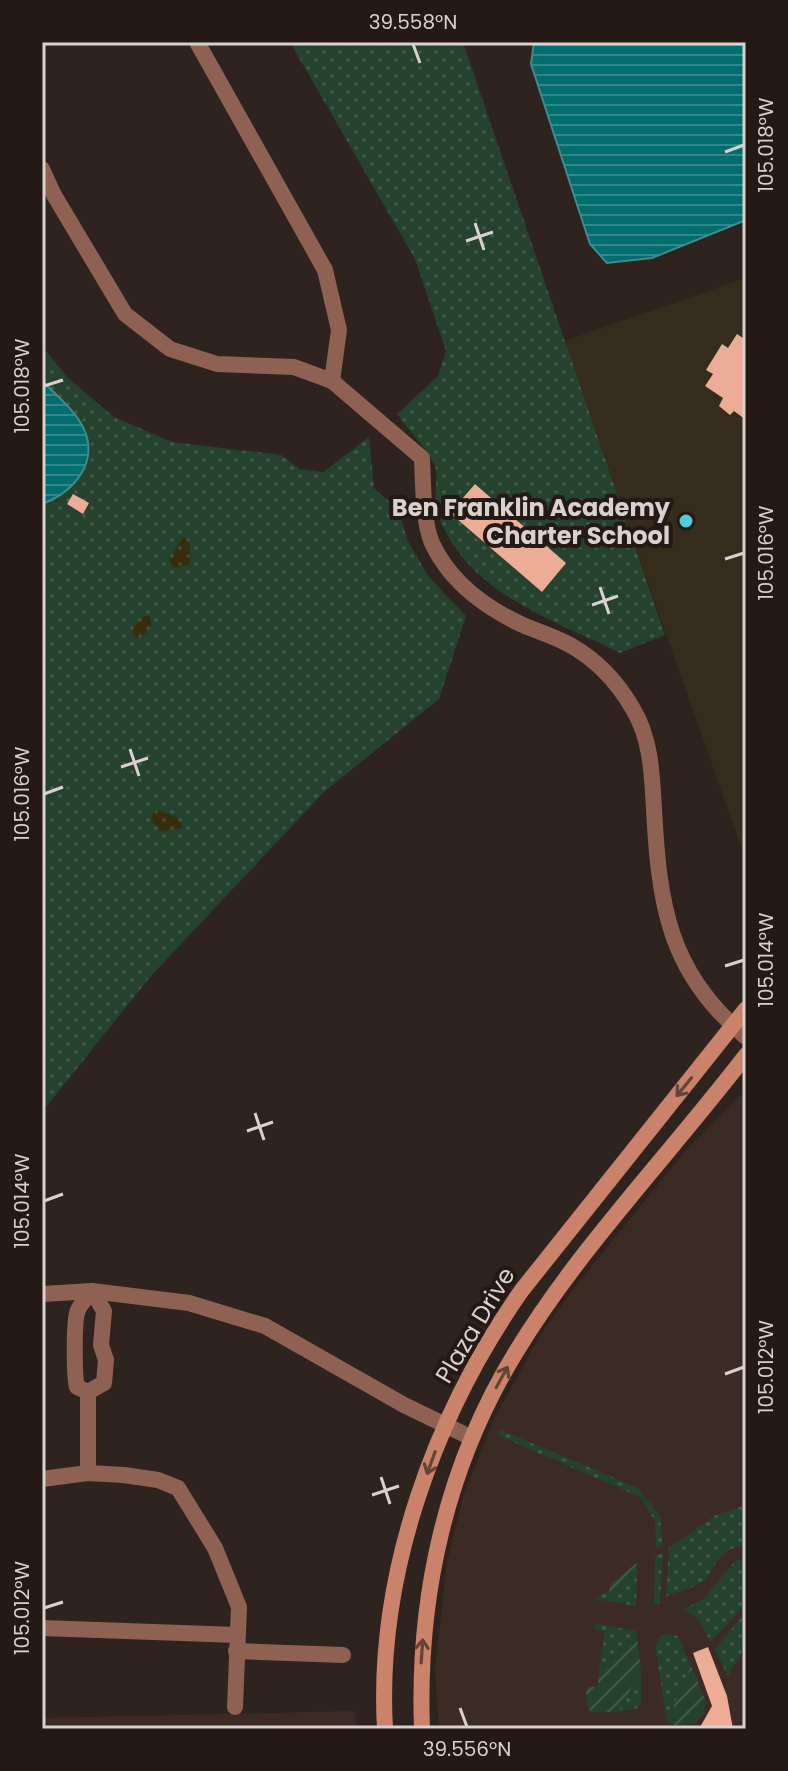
<svg xmlns="http://www.w3.org/2000/svg" width="788" height="1771" font-family="Poppins,sans-serif">
  <style>
    .built { fill: #3c2b24 }
    .education { fill: #352c1c }
    .grass { fill: url(#grass-dots) }
    .sand { fill: url(#sand-dots) }
    .garden { fill: url(#garden-furrows) }
    .water { fill: url(#water-rules); stroke: #428b8c; stroke-width: 2 }
    .building { fill: #ecac95 }
    .lines { fill: none; stroke-linecap: round; stroke-linejoin: round }
    .street { stroke: #8f6152; stroke-width: 16 }
    .secondary { stroke: #ca826a; stroke-width: 16 }
    .oneway { stroke: #664337 }
    .ticks { fill: none; stroke: #d9d1ce; stroke-width: 3 }
    .poi-dot { fill: #52cbd8; stroke: #241915; stroke-width: 3 }
    .labels { text-anchor: middle; dominant-baseline: central; stroke-width: 8; stroke-linejoin: round; paint-order: stroke }
    .poi-label { font-size: 24px; font-weight: bold; fill: #d9d1ce; stroke: #241915; text-anchor: end }
    .street-label { font-size: 24px; fill: #d9d1ce; stroke: #241915 }
    .neatline { fill: none; stroke: #d9d1ce; stroke-width: 3 }
    .ticks-label { font-size: 20px; text-anchor: middle; fill: #d9d1ce }
  </style>
  <defs>
    <pattern id="grass-dots" width="8" height="8" patternUnits="userSpaceOnUse" patternTransform="scale(2)"><rect width="8" height="8" fill="#24422d"/><path d="M2 2h.1M6 6h.1" fill="none" stroke="#435c4a" stroke-width="1.8" stroke-linecap="round"/></pattern>
    <pattern id="sand-dots" width="8" height="8" patternUnits="userSpaceOnUse" patternTransform="scale(2)"><rect width="8" height="8" fill="#352d0c"/><path d="M2 2h.1M6 6h.1" fill="none" stroke="#524a2e" stroke-width="1.8" stroke-linecap="round"/></pattern>
    <pattern id="garden-furrows" width="10" height="10" patternUnits="userSpaceOnUse" patternTransform="scale(2)"><rect width="10" height="10" fill="#24422d"/><path d="M-1 1l2-2M0 10L10 0M9 11l2-2" fill="none" stroke="#435c4a"/></pattern>
    <pattern id="water-rules" width="6" height="5" patternUnits="userSpaceOnUse" patternTransform="scale(2)"><rect width="6" height="5" fill="#016d6f"/><path d="M0 2.5h6" fill="none" stroke="#328789"/></pattern>
  </defs>
  <rect width="100%" height="100%" fill="#2e231f"/>
  <g class="built">
    <polygon points="746,1090 746,1729 439,1729 435,1668 447,1561 463,1497 495,1417 541,1334 574,1288 687,1149"/>
    <polygon points="355,1711 356,1729 42,1729 42,1718"/>
  </g>
  <polygon class="education" points="746,278 746,861 563,341"/>
  <g class="grass">
    <path d="M290,42H463L665,635L620,653C550,619 464,591 437,512C432,497 440,478 434,464C426,447 408,430 397,414L438,376L446,351L415,259Z"/>
    <polygon points="42,346 68,378 114,417 172,442 281,455 300,469 323,472 369,437 374,488 399,510 407,539 428,576 466,616 439,699 324,792 150,977 42,1112"/>
    <polygon points="501,1430 638,1488 660,1516 663,1545 656,1549 655,1521 640,1497 506,1439 498,1435"/>
    <path d="M746,1505V1545C710,1550 717,1576 697,1585C687,1590 676,1591 666,1597L669,1548L716,1515Z"/>
    <polygon points="663,1552 660,1603 654,1605 655,1557"/>
    <polygon points="736,1560 746,1560 746,1603 711,1642 699,1620 684,1609 703,1599"/>
    <polygon points="637,1572 636,1606 595,1599"/>
    <polygon points="746,1612 746,1645 728,1676 715,1649"/>
    <polygon points="594,1623 636,1631 599,1671 605,1631 594,1630"/>
    <polygon points="663,1634 678,1636 691,1666 667,1722 655,1645"/>
    <polygon points="641,1671 641,1705 635,1709 618,1712"/>
  </g>
  <g class="sand">
    <polygon points="183,538 190,539 190,565 174,568 169,560"/>
    <polygon points="144,616 149,616 152,625 141,638 135,638 132,628"/>
    <polygon points="155,809 180,819 182,828 160,831 151,820"/>
  </g>
  <g class="garden">
    <polygon points="637,1563 637,1572 609,1593 610,1584"/>
    <polygon points="636,1631 641,1671 618,1712 591,1712 587,1705 586,1688 598,1686 599,1671"/>
    <polygon points="691,1666 705,1699 704,1714 694,1724 676,1726 667,1722"/>
  </g>
  <g class="water">
    <polygon points="534,42 746,42 746,220 652,258 607,263 590,244 531,64"/>
    <path d="M42,380C55,395 74,409 83,427C100,462 74,492 42,504Z"/>
  </g>
  <g class="building">
    <polygon points="737,334 746,340 746,420 734,411 730,415 719,406 723,398 705,386 713,374 706,370 722,344 728,348"/>
    <polygon points="475,484 566,563 542,592 450,513"/>
    <polygon points="73,494 89,503 83,514 67,504"/>
    <polygon points="708,1647 727,1696 733,1729 699,1729 712,1706 693,1653"/>
  </g>
  <g class="lines">
    <g class="street">
      <polyline points="197,42 325,270 339,330 332,381"/>
      <path d="M42,169L54,195L125,314L170,349L217,364L294,367L332,381L422,458C423,481 423,523 432,543C450,582 487,609 525,626C540,632 556,637 570,645C597,660 618,683 633,709C651,739 652,774 654,809C659,903 668,973 746,1037"/>
      <path d="M92,1291L104,1311L101,1345L106,1360L104,1383L88,1392L77,1387C74,1377 74,1324 77,1313C78,1306 87,1298 92,1291Z"/>
      <polyline points="42,1294 92,1291 189,1303 265,1326 404,1405 472,1438"/>
      <polyline points="88,1473 88,1392"/>
      <polyline points="42,1479 88,1473 124,1475 158,1480 178,1488 215,1548 239,1607 235,1707"/>
      <polyline points="42,1628 237,1635"/>
      <polyline points="236,1651 343,1655"/>
    </g>
    <g class="secondary">
      <path d="M385,1729C376,1575 435,1414 522,1290L746,1009"/>
      <path d="M422,1729C417,1597 446,1466 516,1352C579,1248 671,1153 746,1055"/>
    </g>
  </g>
  <defs><path id="oneway-shaft" d="M-6 0H5M1.5-3L5.5 0L1.5 3" fill="none" stroke-width="1.6" stroke-linecap="round" stroke-linejoin="round" transform="scale(2)"/></defs>
  <g class="oneway">
    <use href="#oneway-shaft" transform="translate(684 1087) rotate(129)"/>
    <use href="#oneway-shaft" transform="translate(502 1377) rotate(-61)"/>
    <use href="#oneway-shaft" transform="translate(431 1463) rotate(110)"/>
    <use href="#oneway-shaft" transform="translate(422 1651) rotate(-86)"/>
  </g>
  <path class="ticks" d="M413,44L420,63M725,152L744,145M475,223L484,250M466,241L493,232M44,386L63,380M725,559L744,553M600,587L609,614M592,605L618,596M130,749L139,776M121,767L148,758M44,794L63,787M725,966L744,960M255,1113L264,1140M247,1131L273,1122M44,1201L63,1194M725,1374L744,1367M381,1477L390,1504M372,1495L399,1486M44,1608L63,1602M460,1708L467,1727"/>
  <circle class="poi-dot" cx="686" cy="521" r="8"/>
  <g class="labels">
    <g class="poi-label">
      <text x="670" y="507">Ben Franklin Academy<tspan x="670" dy="28">Charter School</tspan></text>
    </g>
    <g class="street-label">
      <text transform="translate(475 1325) rotate(-59)">Plaza Drive</text>
    </g>
  </g>
  <rect width="788" height="1771" fill="none" stroke="#241915" stroke-width="88"/>
  <rect x="44" y="44" width="700" height="1683" class="neatline"/>
  <g class="ticks-label">
    <text x="413" y="29">39.558°N</text>
    <text transform="translate(766 145) rotate(-90)" y="7">105.018°W</text>
    <text transform="translate(22 386) rotate(-90)" y="7">105.018°W</text>
    <text transform="translate(766 553) rotate(-90)" y="7">105.016°W</text>
    <text transform="translate(22 794) rotate(-90)" y="7">105.016°W</text>
    <text transform="translate(766 960) rotate(-90)" y="7">105.014°W</text>
    <text transform="translate(22 1201) rotate(-90)" y="7">105.014°W</text>
    <text transform="translate(766 1367) rotate(-90)" y="7">105.012°W</text>
    <text transform="translate(22 1608) rotate(-90)" y="7">105.012°W</text>
    <text x="467" y="1756">39.556°N</text>
  </g>
</svg>
